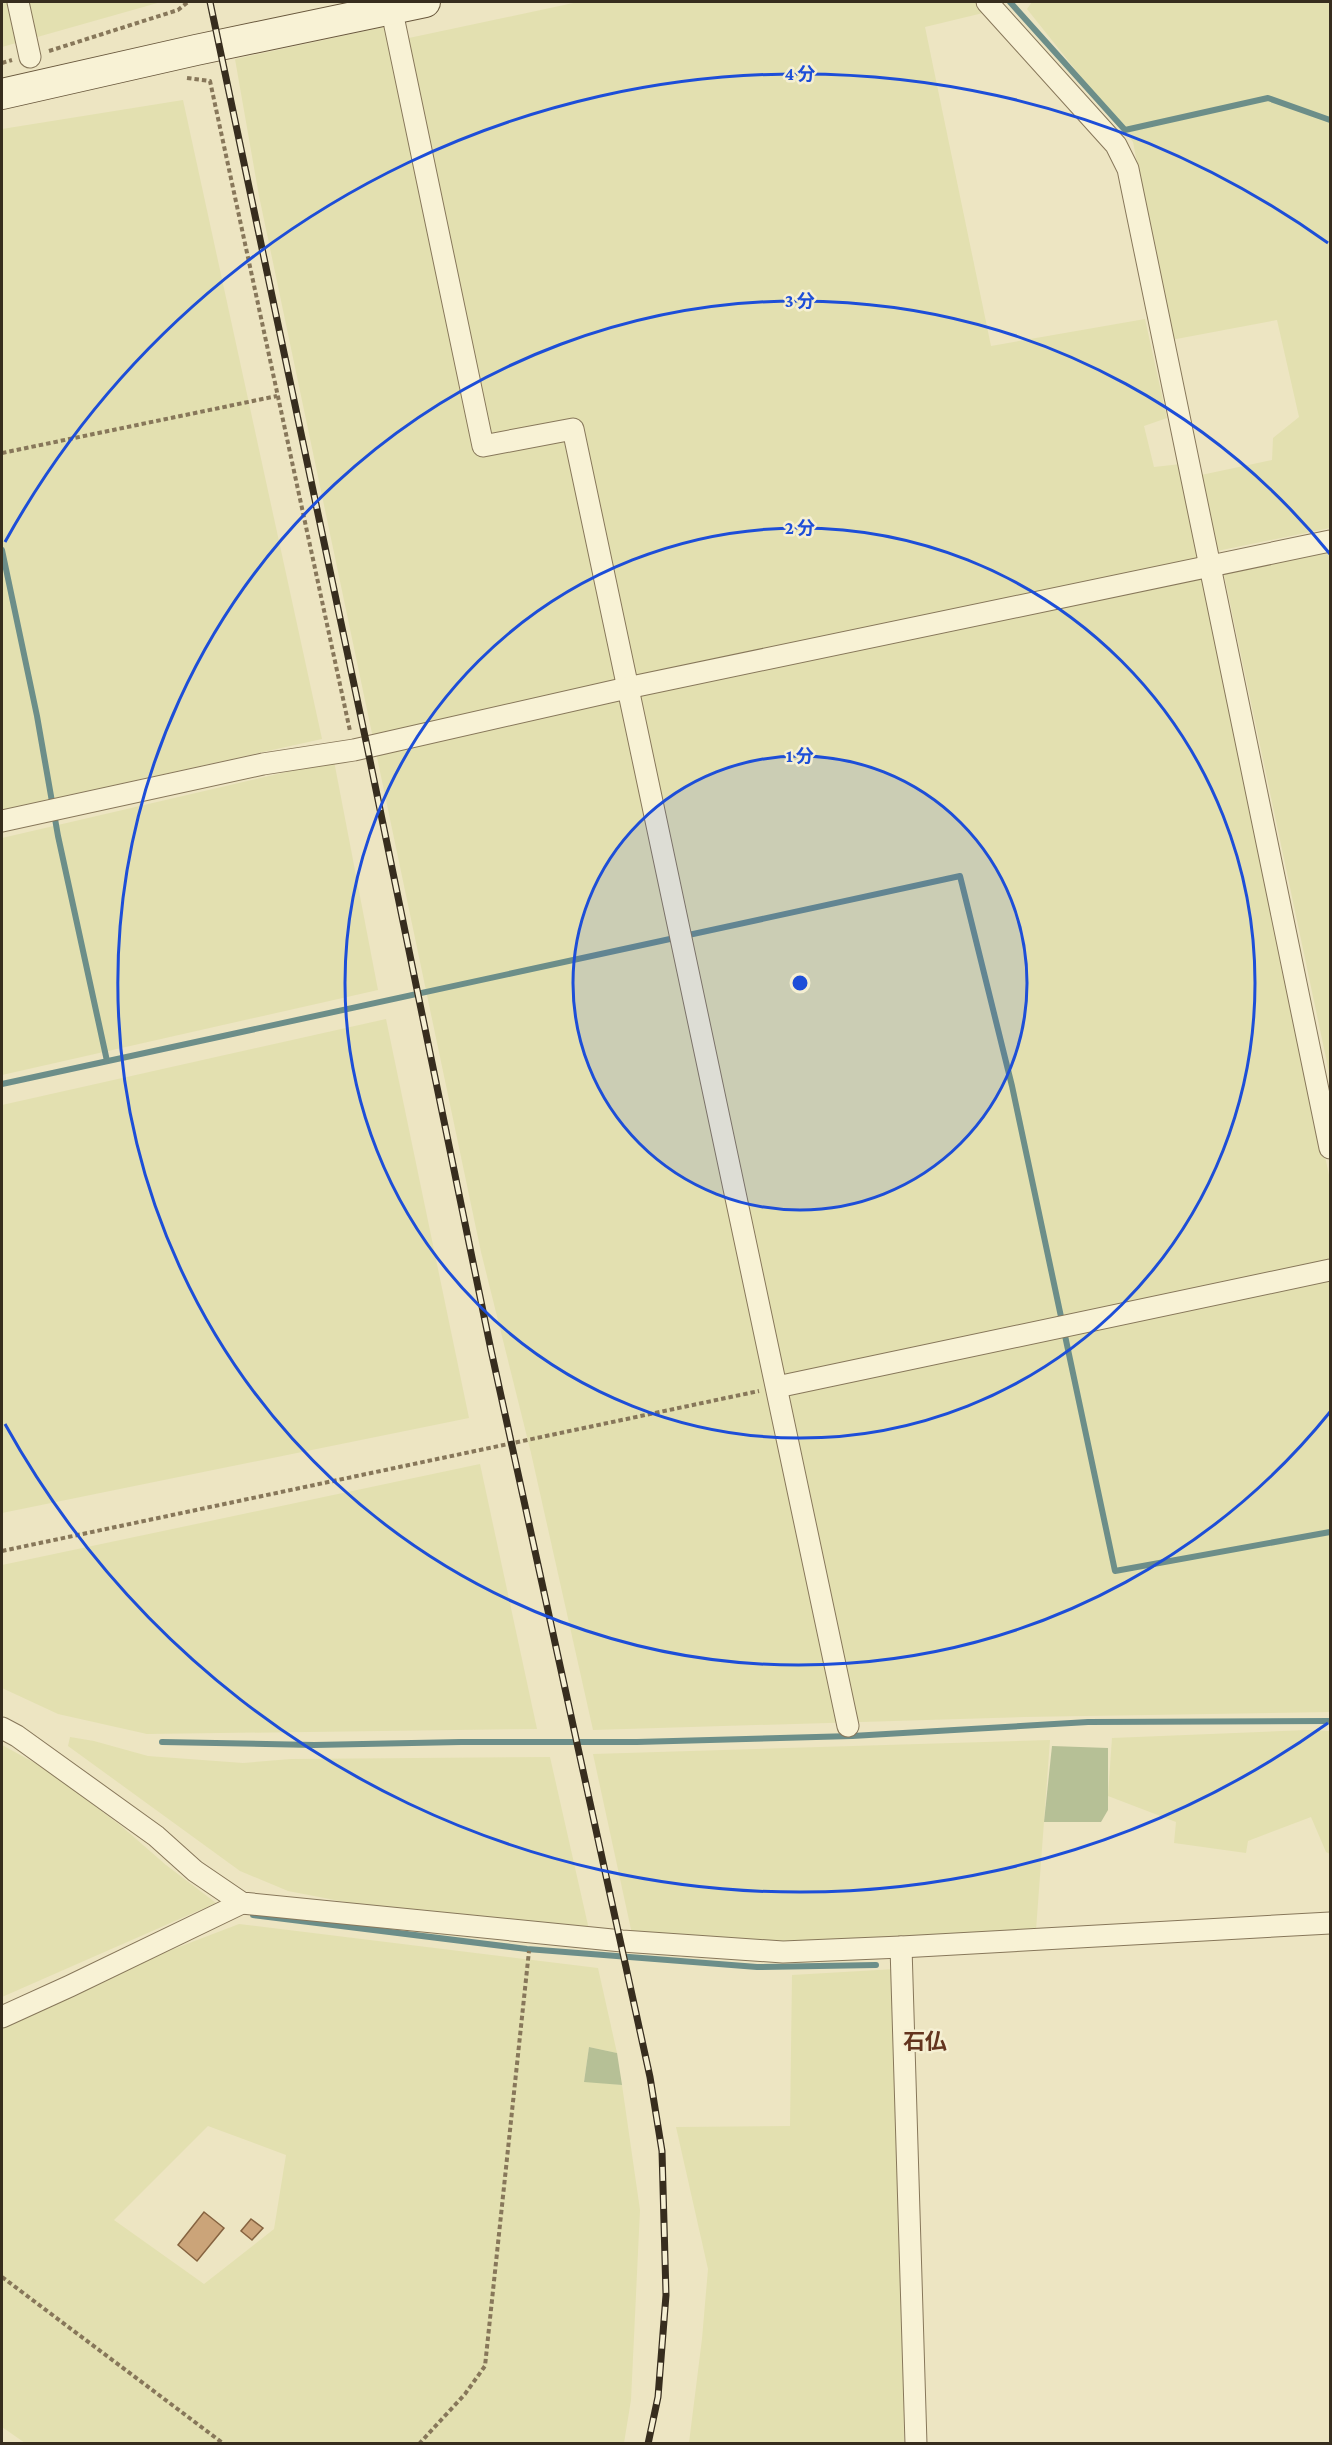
<svg xmlns="http://www.w3.org/2000/svg" width="1332" height="2445" font-family="'Crimson Pro','Noto Sans JP',serif">
  <style>
    .farmland { fill: #e3e0b0; fill-rule: evenodd }
    .cemetery { fill: #b6c096 }
    .lines { fill: none; stroke-linecap: round; stroke-linejoin: round }
    .stream { stroke: #6c8e89; stroke-width: 6 }
    .building { fill: #cba479; stroke: #866340; stroke-width: 1.5 }
    .street-casing { stroke: #87775a; stroke-width: 23 }
    .secondary-casing { stroke: #69583d; stroke-width: 32 }
    .path { stroke: #87775a; stroke-width: 4; stroke-dasharray: 4.5 3; stroke-linecap: butt }
    .street { stroke: #f8f2d5; stroke-width: 21 }
    .secondary { stroke: #f8f2d5; stroke-width: 30 }
    .rail-casing { stroke: #372d1e; stroke-width: 7 }
    .rail { stroke: #f5efd2; stroke-width: 4.5; stroke-dasharray: 14; stroke-linecap: butt }
    .ring { fill: none; stroke: #1d4ed8; stroke-width: 3 }
    .labels { text-anchor: middle; dominant-baseline: central; stroke-width: 5; stroke-linejoin: round; paint-order: stroke }
    .neighbourhood-label { font-size: 22px; font-weight: bold; fill: #63341e; stroke: #f5efd2 }
    .centre { fill: #1d4ed8; stroke: #f5efd2; stroke-width: 3 }
    .ring-label { font-size: 18px; text-anchor: middle; font-weight: bold; fill: #1d4ed8; stroke: #f5efd2; stroke-width: 5; stroke-linejoin: round; paint-order: stroke }
  </style>
  <rect width="100%" height="100%" fill="#ede5c2"/>
  <g class="farmland">
    <polygon points="2,2 161,2 2,47"/>
    <polygon points="578,2 976,2 983,13 925,27 991,346 1145,319 1167,418 1144,426 1154,467 1181,464 1330,1180 1330,1712 1024,1717 593,1730 531,1453 481,1252 259,196 235,59 389,26 390,42"/>
    <polygon points="1032,2 1330,2 1330,528 1217,551 1201,475 1272,460 1273,438 1299,417 1277,320 1171,340 1133,142 1027,9"/>
    <polygon points="183,100 322,739 2,810 2,129"/>
    <polygon points="1330,548 1330,1077 1223,570"/>
    <polygon points="334,761 378,990 2,1075 2,838"/>
    <polygon points="386,1019 469,1418 2,1513 2,1105"/>
    <polygon points="480,1464 537,1729 147,1734 58,1714 2,1688 2,1565"/>
    <polygon points="1308,1730 1330,1731 1330,1854 1326,1852 1311,1817 1248,1841 1246,1853 1174,1843 1176,1822 1108,1796 1112,1738"/>
    <polygon points="70,1737 94,1741 148,1756 243,1763 291,1759 550,1757 590,1934 376,1908 288,1891 240,1871 68,1746"/>
    <polygon points="1050,1740 1036,1930 785,1943 632,1934 593,1754"/>
    <polygon points="2,1745 44,1768 120,1825 166,1865 216,1903 2,1997"/>
    <path d="M239,1924L598,1968L617,2053L589,2047L584,2081L622,2085L640,2210L631,2400L624,2443H25L2,2427V2027L158,1955ZM208,2126L286,2155L274,2229L204,2284L114,2220Z"/>
    <polygon points="895,1969 903,2305 904,2443 689,2443 702,2339 708,2269 676,2127 790,2126 792,1975"/>
  </g>
  <g class="cemetery">
    <polygon points="1052,1746 1108,1748 1108,1810 1101,1822 1044,1822"/>
    <polygon points="589,2047 617,2053 622,2085 584,2082"/>
  </g>
  <g class="lines">
    <g class="stream">
      <polyline points="1010,2 1125,130 1268,98 1330,120"/>
      <polyline points="2,550 37,716 58,836 107,1061"/>
      <polyline points="2,1084 960,876 1012,1086 1115,1571 1330,1532"/>
      <polyline points="162,1742 314,1745 461,1742 637,1742 852,1736 1088,1722 1330,1721"/>
      <polyline points="253,1915 527,1949 757,1967 876,1965"/>
    </g>
  </g>
  <g class="building">
    <polygon points="204,2212 224,2228 197,2261 178,2245"/>
    <polygon points="251,2219 263,2228 252,2240 241,2231"/>
  </g>
  <g class="lines">
    <g class="street-casing">
      <g id="street">
        <polyline points="18,2 30,57"/>
        <polyline points="390,2 483,446 573,429 848,1726"/>
        <polyline points="987,2 1116,145 1128,169 1330,1148"/>
        <polyline points="2,821 263,764 354,750 627,688 1330,541"/>
        <polyline points="777,1387 1330,1270"/>
        <polyline points="2,1728 17,1736 156,1836 195,1871 242,1903 622,1941 783,1952 901,1947 1330,1923"/>
        <polyline points="901,1947 916,2444"/>
        <polyline points="2,2017 70,1986 242,1903"/>
      </g>
    </g>
    <g class="secondary-casing">
      <polyline id="secondary" points="2,94 196,50 425,2"/>
    </g>
    <g class="path">
      <polyline points="49,51 178,10 188,2"/>
      <polyline points="2,63 12,60"/>
      <polyline points="187,78 210,81 350,731"/>
      <polyline points="2,453 277,396"/>
      <polyline points="2,1551 759,1391"/>
      <polyline points="2,2277 224,2444"/>
      <polyline points="419,2444 465,2394 485,2366 529,1951"/>
    </g>
    <use href="#street" class="street"/>
    <use href="#secondary" class="secondary"/>
    <g class="rail-casing">
      <polyline id="rail" points="210,2 367,746 491,1350 650,2077 662,2151 666,2295 658,2397 648,2444"/>
    </g>
    <use href="#rail" class="rail"/>
  </g>
  <circle cx="800" cy="983" r="227" fill="#1d4ed8" fill-opacity=".12"/>
  <g class="ring">
    <circle cx="800" cy="983" r="227"/>
    <circle cx="800" cy="983" r="455"/>
    <path d="M1330 1412A682 682 0 1 1 1330 554"/>
    <path d="M1328 1723A909 909 0 0 1 5 1424M5 542A909 909 0 0 1 1328 243"/>
  </g>
  <g class="labels">
    <g class="neighbourhood-label">
      <text x="925" y="2041">石仏</text>
    </g>
  </g>
  <circle cx="800" cy="983" r="9" class="centre"/>
  <g class="ring-label">
    <text x="800" y="80">4 分</text>
    <text x="800" y="307">3 分</text>
    <text x="800" y="534">2 分</text>
    <text x="800" y="762">1 分</text>
  </g>
  <rect width="1332" height="2445" fill="none" stroke="#372d1e" stroke-width="6"/>
</svg>
